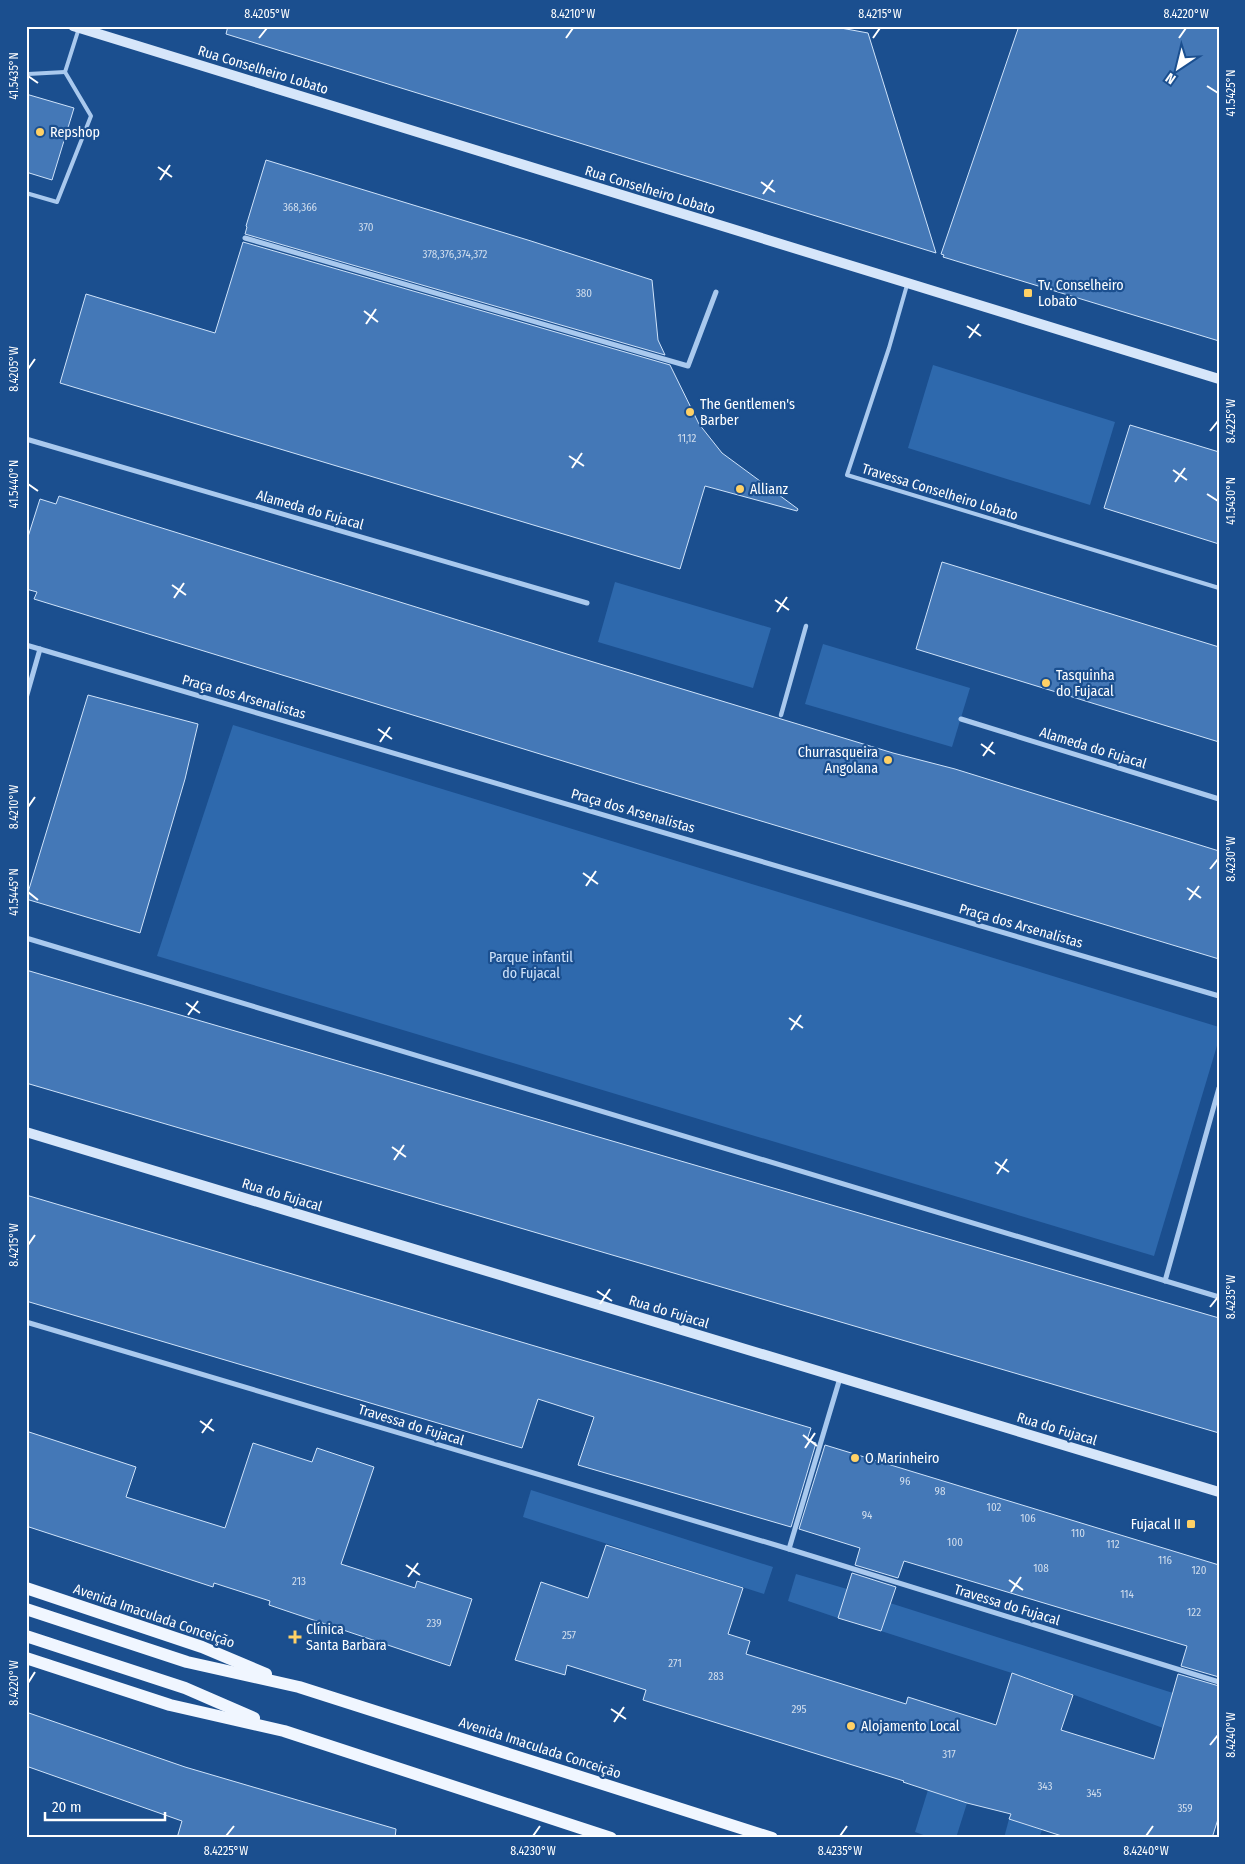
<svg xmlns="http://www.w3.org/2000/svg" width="1245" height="1864" font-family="'Fira Sans Condensed',sans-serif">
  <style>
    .green { fill: #2e69ad }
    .building { fill: #4478b7; stroke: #cfe3fa }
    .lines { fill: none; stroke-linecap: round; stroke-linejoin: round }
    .service { stroke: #a9c9ee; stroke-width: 4 }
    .pedestrian { stroke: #a9c9ee; stroke-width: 4.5 }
    .minor { stroke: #a9c9ee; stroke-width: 5 }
    .secondary { stroke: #d6e6fa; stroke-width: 10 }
    .primary { stroke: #f0f6ff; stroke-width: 12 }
    .ticks { fill: none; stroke: #fff; stroke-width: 2 }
    .poi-dot { fill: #ffd166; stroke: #1b4f8f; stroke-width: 2 }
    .labels { text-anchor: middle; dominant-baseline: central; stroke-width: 4.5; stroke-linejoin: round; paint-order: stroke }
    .number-label { font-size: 11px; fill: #d0dded }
    .street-label { font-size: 14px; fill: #fff; stroke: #1b4f8f }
    .poi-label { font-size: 14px; fill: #fff; stroke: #1b4f8f; text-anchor: start }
    .park-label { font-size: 14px; fill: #cfe3fa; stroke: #1b4f8f }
    .neatline { fill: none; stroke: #fff; stroke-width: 2 }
    .ticks-label { font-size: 12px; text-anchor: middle; fill: #fff }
  </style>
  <rect width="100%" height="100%" fill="#1b4f8f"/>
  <g class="green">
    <polygon points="933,365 1115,422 1090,505 908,448"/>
    <polygon points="615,582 771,628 753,688 598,642"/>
    <polygon points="823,644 970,688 952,747 805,704"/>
    <polygon points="233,725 1219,1027 1219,1039 1154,1256 157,956"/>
    <polygon points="531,1490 773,1567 764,1594 523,1517"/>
    <polygon points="796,1574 847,1589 838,1618 788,1601"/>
    <polygon points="890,1603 1173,1693 1163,1728 1034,1680 881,1631"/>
    <polygon points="928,1790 967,1803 956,1838 932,1838 915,1832"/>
    <polygon points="1009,1819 1042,1830 1039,1838 1004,1838"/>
  </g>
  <g class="building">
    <polygon points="228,26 830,26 868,33 936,253 226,34"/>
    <polygon points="1019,26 1219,26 1219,341 943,257 944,255 941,254"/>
    <polygon points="26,94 74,108 52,180 26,172"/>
    <polygon points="266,160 531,241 652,280 658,340 665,355 245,234 247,227 246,226"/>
    <polygon points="243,242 670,365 699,424 722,453 798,509 797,511 705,486 680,569 60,383 86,294 215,333"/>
    <polygon points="1130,425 1219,452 1219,544 1104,508"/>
    <polygon points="59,496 567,654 893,753 955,769 1219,851 1219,959 625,780 34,599 37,592 26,589 26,543 40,499 56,504"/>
    <polygon points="942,562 1219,647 1219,742 916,649"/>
    <polygon points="88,695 198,724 185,779 140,933 26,899"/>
    <polygon points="26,970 1219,1318 1219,1433 26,1083"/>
    <polygon points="26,1195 811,1428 807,1440 816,1443 791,1527 578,1465 594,1417 538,1399 522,1448 26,1301"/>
    <polygon points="26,1431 136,1467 126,1497 225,1528 253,1443 312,1462 317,1448 374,1467 341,1564 415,1588 417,1581 472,1599 450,1666 269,1605 270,1601 214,1583 213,1587 26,1526"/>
    <polygon points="825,1445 1219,1565 1219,1677 1181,1666 1187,1646 904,1561 898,1578 855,1565 860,1548 799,1529"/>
    <polygon points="606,1545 743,1588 728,1634 750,1641 746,1654 906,1704 908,1697 996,1725 1012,1673 1073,1695 1061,1730 1154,1759 1178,1674 1219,1686 1219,1816 1212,1838 1068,1838 1009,1819 1011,1814 967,1803 903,1782 904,1781 643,1700 646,1690 567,1665 565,1675 515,1660 541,1582 588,1598"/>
    <polygon points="852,1573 896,1587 881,1631 838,1618"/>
    <polygon points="26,1712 185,1767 396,1829 395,1838 177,1838 182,1821 26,1766"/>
  </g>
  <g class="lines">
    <g class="service">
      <polyline points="26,76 28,74 65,72"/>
      <polyline points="26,193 57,202 91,116 65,72 79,28"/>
      <polyline points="907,285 889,348 847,475 1219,588"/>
    </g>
    <polyline class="pedestrian" points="781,715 806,626"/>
    <g class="minor">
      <polyline points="245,238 688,366 716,292"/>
      <polyline points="26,439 587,603"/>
      <polyline points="26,645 1219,996"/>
      <polyline points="26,698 40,649"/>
      <polyline points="961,719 1219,799"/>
      <polyline points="26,938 1219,1297"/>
      <polyline points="1165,1281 1219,1088"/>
      <polyline points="26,1322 789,1549 1219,1682"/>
      <polyline points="789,1549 840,1378"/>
    </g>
    <g class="secondary">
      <polyline points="73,26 1219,379"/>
      <polyline points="26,1132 1219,1492"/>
    </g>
    <g class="primary">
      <polyline points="26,1588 202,1647 266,1674"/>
      <polyline points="26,1609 187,1662 299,1687 772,1838"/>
      <polyline points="26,1636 185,1688 254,1718"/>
      <polyline points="26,1658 170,1705 284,1731 611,1838"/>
    </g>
  </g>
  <path class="ticks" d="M259,38L267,28M566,38L573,28M873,38L880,28M1179,38L1186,28M28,76L38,83M1207,86L1218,93M158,167L172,177M160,180L170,165M761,182L775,192M763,194L773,180M364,311L378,322M366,324L376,309M967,326L981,336M969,338L979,324M28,369L35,359M1210,431L1218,421M569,456L584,466M572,468L582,453M1173,470L1187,480M1175,482L1185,468M28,484L38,491M1207,494L1218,501M172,585L186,595M174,598L184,583M775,600L789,610M777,612L787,597M378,729L392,739M380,742L390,727M981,744L995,754M983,756L993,742M28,807L35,797M1210,869L1218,859M583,873L598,884M586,886L596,871M1187,888L1201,898M28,892L38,900M1189,900L1199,886M186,1003L200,1013M188,1015L198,1001M789,1018L803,1028M791,1030L801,1015M392,1147L406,1157M394,1160L404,1145M995,1162L1009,1172M997,1174L1007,1159M28,1245L35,1235M597,1291L612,1301M600,1304L610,1289M1210,1307L1218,1297M200,1421L214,1431M202,1433L212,1419M803,1435L817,1446M805,1448L815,1433M406,1565L420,1575M408,1577L418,1563M1009,1580L1023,1590M1011,1592L1021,1577M28,1683L35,1672M611,1709L626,1719M614,1722L624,1707M1210,1745L1218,1735M226,1836L234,1826M533,1836L540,1826M840,1836L847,1826M1146,1836L1153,1826"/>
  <g class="poi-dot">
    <circle cx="40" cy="132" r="5"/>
    <rect x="1023" y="288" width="10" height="10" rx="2.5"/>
    <circle cx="690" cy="412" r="5"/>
    <circle cx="740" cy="489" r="5"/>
    <circle cx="1046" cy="683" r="5"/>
    <circle cx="888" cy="760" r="5"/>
    <circle cx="855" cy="1458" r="5"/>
    <rect x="1186" y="1519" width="10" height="10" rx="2.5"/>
    <path d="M292.5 1629.5h5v5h5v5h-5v5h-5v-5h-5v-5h5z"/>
    <circle cx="851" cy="1726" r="5"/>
  </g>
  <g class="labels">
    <g class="number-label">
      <text x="300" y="207">368,366</text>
      <text x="366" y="227">370</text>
      <text x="455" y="254">378,376,374,372</text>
      <text x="584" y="293">380</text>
      <text x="687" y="438">11,12</text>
      <text x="905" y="1481">96</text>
      <text x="940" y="1491">98</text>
      <text x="994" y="1507">102</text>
      <text x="867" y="1515">94</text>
      <text x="1028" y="1518">106</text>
      <text x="1078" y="1533">110</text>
      <text x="955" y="1542">100</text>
      <text x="1113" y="1544">112</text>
      <text x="1165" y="1560">116</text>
      <text x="1041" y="1568">108</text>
      <text x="1199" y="1570">120</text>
      <text x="299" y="1581">213</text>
      <text x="1127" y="1594">114</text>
      <text x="1194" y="1612">122</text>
      <text x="434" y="1623">239</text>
      <text x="569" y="1635">257</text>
      <text x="675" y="1663">271</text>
      <text x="716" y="1676">283</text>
      <text x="799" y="1709">295</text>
      <text x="949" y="1754">317</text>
      <text x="1045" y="1786">343</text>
      <text x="1094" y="1793">345</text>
      <text x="1185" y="1808">359</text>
    </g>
    <g class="street-label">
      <text transform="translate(263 70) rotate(17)">Rua Conselheiro Lobato</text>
      <text transform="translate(650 190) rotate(17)">Rua Conselheiro Lobato</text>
      <text transform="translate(940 492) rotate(17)">Travessa Conselheiro Lobato</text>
      <text transform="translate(310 510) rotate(16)">Alameda do Fujacal</text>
      <text transform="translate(244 697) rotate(16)">Praça dos Arsenalistas</text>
      <text transform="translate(1093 748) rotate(17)">Alameda do Fujacal</text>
      <text transform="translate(633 811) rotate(16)">Praça dos Arsenalistas</text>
      <text transform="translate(1021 926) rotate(16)">Praça dos Arsenalistas</text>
      <text transform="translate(282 1195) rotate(17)">Rua do Fujacal</text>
      <text transform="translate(669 1312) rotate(17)">Rua do Fujacal</text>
      <text transform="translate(411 1425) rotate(17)">Travessa do Fujacal</text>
      <text transform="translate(1057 1429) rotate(17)">Rua do Fujacal</text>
      <text transform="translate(1007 1605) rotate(17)">Travessa do Fujacal</text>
      <text transform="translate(154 1616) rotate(19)">Avenida Imaculada Conceição</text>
      <text transform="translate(540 1748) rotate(18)">Avenida Imaculada Conceição</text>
    </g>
    <g class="poi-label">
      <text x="50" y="132">Repshop</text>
      <text x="1038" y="285">Tv. Conselheiro<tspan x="1038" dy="16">Lobato</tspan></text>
      <text x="700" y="404">The Gentlemen's<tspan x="700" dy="16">Barber</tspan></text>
      <text x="750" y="489">Allianz</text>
      <text x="1056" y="675">Tasquinha<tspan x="1056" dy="16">do Fujacal</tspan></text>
      <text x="878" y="752" text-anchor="end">Churrasqueira<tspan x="878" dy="16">Angolana</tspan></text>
      <text x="865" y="1458">O Marinheiro</text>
      <text x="1181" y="1524" text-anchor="end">Fujacal II</text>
      <text x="306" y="1629">Clínica<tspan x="306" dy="16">Santa Barbara</tspan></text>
      <text x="861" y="1726">Alojamento Local</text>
    </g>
    <g class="park-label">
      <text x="531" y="957">Parque infantil<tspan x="531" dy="16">do Fujacal</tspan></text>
    </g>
  </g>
  <rect width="1245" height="1864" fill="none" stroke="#1b4f8f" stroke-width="55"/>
  <g transform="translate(1178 68) rotate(215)" stroke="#1b4f8f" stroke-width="4" paint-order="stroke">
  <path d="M0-4L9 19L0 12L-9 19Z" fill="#ffffff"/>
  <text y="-8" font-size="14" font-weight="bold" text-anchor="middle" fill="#ffffff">N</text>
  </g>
  <path d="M45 1812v8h120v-8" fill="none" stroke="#ffffff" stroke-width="2.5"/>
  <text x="52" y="1812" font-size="15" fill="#ffffff" stroke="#1b4f8f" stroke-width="4" paint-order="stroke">20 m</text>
  <rect x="28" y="28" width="1190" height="1808" class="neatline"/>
  <g class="ticks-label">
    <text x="267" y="18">8.4205°W</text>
    <text x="573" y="18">8.4210°W</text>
    <text x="880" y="18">8.4215°W</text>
    <text x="1186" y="18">8.4220°W</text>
    <text transform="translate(14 76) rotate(-90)" y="4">41.5435°N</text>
    <text transform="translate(1231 93) rotate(-90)" y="4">41.5425°N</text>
    <text transform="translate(14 369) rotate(-90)" y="4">8.4205°W</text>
    <text transform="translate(1231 421) rotate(-90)" y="4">8.4225°W</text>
    <text transform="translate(14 484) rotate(-90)" y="4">41.5440°N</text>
    <text transform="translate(1231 501) rotate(-90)" y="4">41.5430°N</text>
    <text transform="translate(14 807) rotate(-90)" y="4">8.4210°W</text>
    <text transform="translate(1231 859) rotate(-90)" y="4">8.4230°W</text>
    <text transform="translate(14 892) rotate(-90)" y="4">41.5445°N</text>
    <text transform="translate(14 1245) rotate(-90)" y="4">8.4215°W</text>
    <text transform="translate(1231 1297) rotate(-90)" y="4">8.4235°W</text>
    <text transform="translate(14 1683) rotate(-90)" y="4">8.4220°W</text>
    <text transform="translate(1231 1735) rotate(-90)" y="4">8.4240°W</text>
    <text x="226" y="1855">8.4225°W</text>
    <text x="533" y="1855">8.4230°W</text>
    <text x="840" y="1855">8.4235°W</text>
    <text x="1146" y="1855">8.4240°W</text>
  </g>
</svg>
